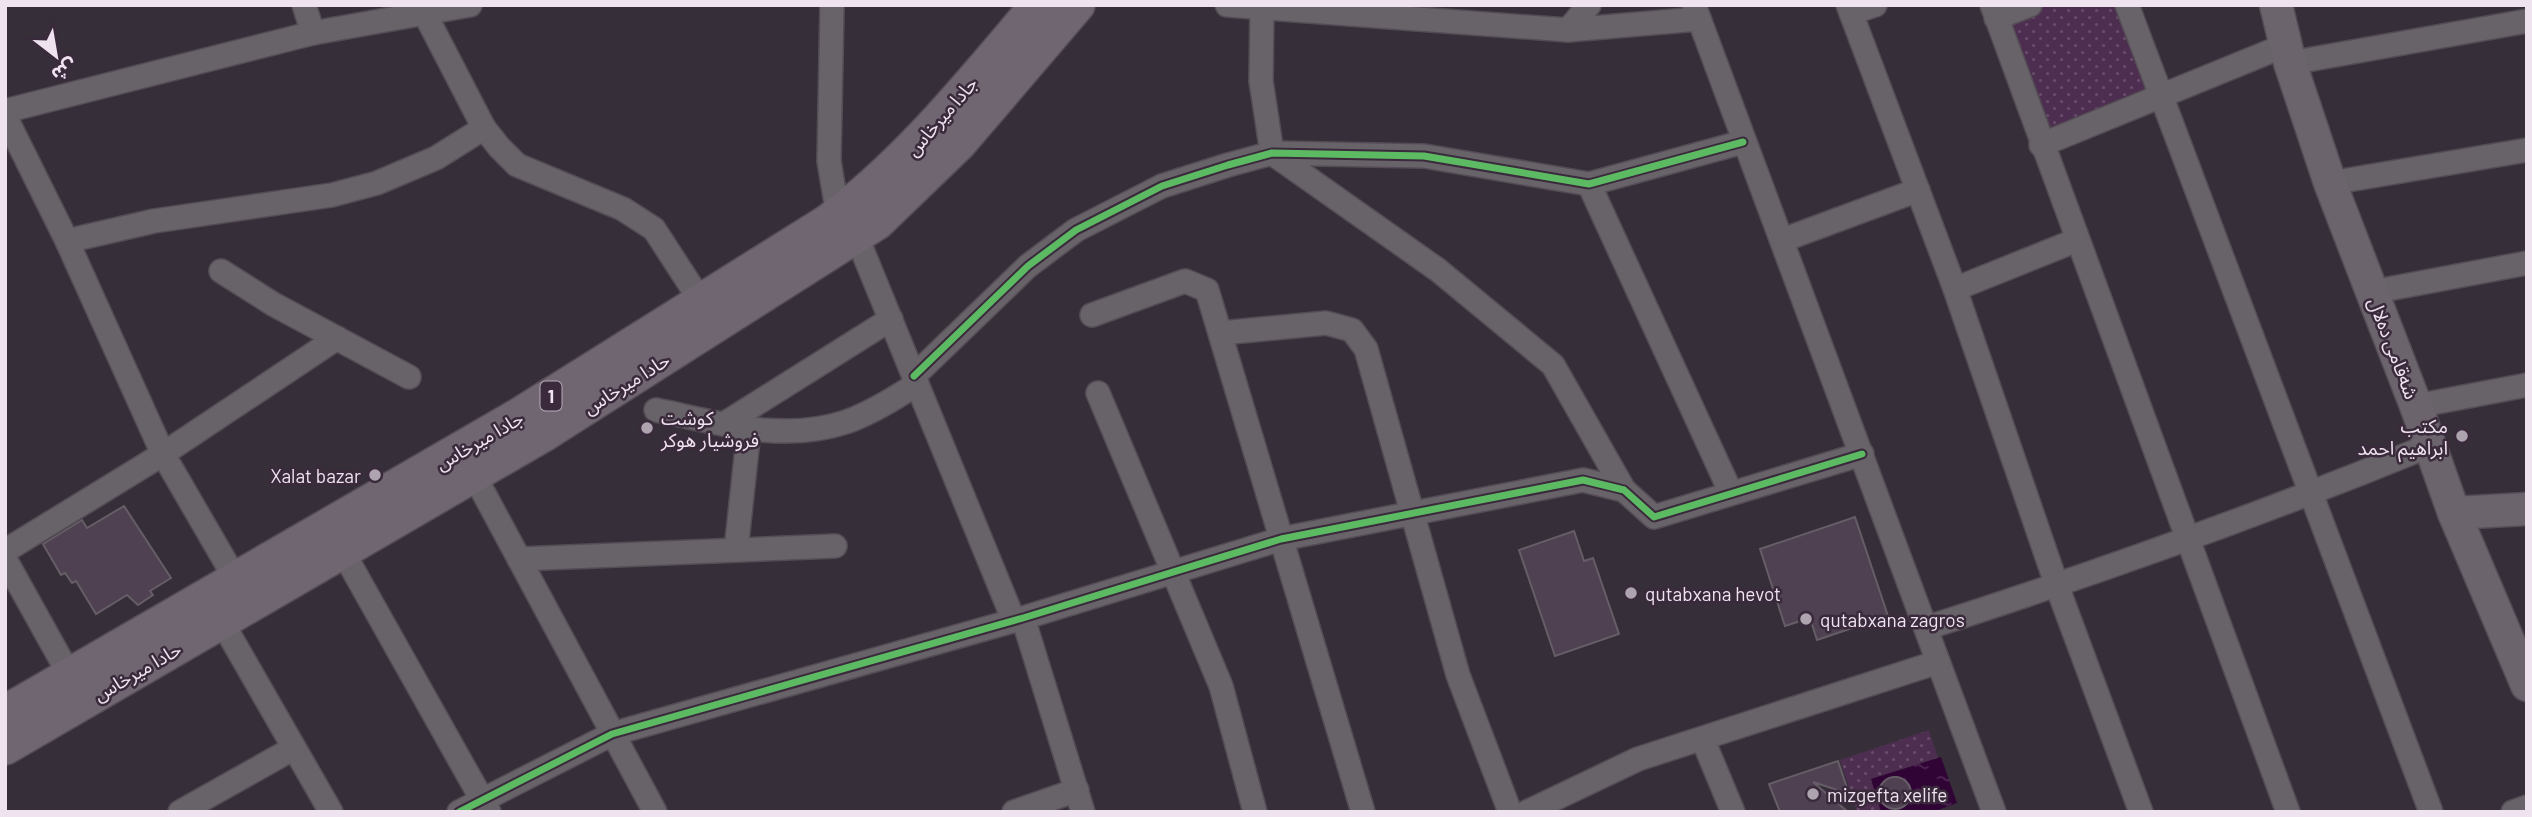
<svg xmlns="http://www.w3.org/2000/svg" width="2532" height="817" font-family="Barlow,'Noto Sans Arabic',sans-serif">
  <style>
    .park { fill: url(#park-dots) }
    .water { fill: url(#water-ripples) }
    .building { fill: #4f4151; stroke: #655e66; stroke-width: 2 }
    .lines { fill: none; stroke-linecap: round; stroke-linejoin: round }
    .street-casing { stroke: #544c55; stroke-width: 26 }
    .secondary-casing { stroke: #544c55; stroke-width: 35 }
    .primary-casing { stroke: #544c55; stroke-width: 38 }
    .street { stroke: #686269; stroke-width: 23 }
    .secondary { stroke: #6c646d; stroke-width: 32 }
    .primary { stroke: #706671; stroke-width: 35 }
    .cycleway-casing { stroke: #3a2a3c; stroke-width: 11 }
    .cycleway { stroke: #5cba63; stroke-width: 7 }
    .poi-dot { fill: #aea4af; stroke: #3a2a3c; stroke-width: 2.5 }
    .labels { text-anchor: middle; dominant-baseline: central; stroke-width: 5; stroke-linejoin: round; paint-order: stroke }
    .shield { fill: #3a2a3c; stroke: #b8acb9; stroke-width: 2 }
    .shield-label { font-size: 18px; font-weight: bold; fill: #eee3ef }
    .street-label { font-size: 19px; fill: #eee3ef; stroke: #3a2a3c }
    .poi-label { font-size: 19px; fill: #eee3ef; stroke: #3a2a3c; text-anchor: start }
  </style>
  <defs>
    <pattern id="park-dots" width="8" height="8" patternUnits="userSpaceOnUse" patternTransform="scale(1.75)"><rect width="8" height="8" fill="#4d2e50"/><path d="M2 2h.1M6 6h.1" fill="none" stroke="#674c6a" stroke-width="1.8" stroke-linecap="round"/></pattern>
    <pattern id="water-ripples" width="26" height="14" patternUnits="userSpaceOnUse" patternTransform="scale(1.75)"><rect width="26" height="14" fill="#310436"/><path d="M2 4q2-2 4 0t4 0M15 11q2-2 4 0t4 0" fill="none" stroke="#4f2853"/></pattern>
  </defs>
  <rect width="100%" height="100%" fill="#362e38"/>
  <g class="park">
    <polygon points="2026,5 2119,5 2149,91 2041,132 2002,13"/>
    <polygon points="1929,730 1938,758 1871,779 1881,812 1857,812 1840,760"/>
  </g>
  <polygon class="water" points="1941,757 1957,803 1933,812 1881,812 1871,779"/>
  <g class="building">
    <polygon points="124,506 171,578 150,591 153,595 138,605 127,595 96,614 76,581 72,583 65,573 61,575 43,544 82,520 87,528"/>
    <polygon points="1855,517 1888,616 1817,640 1810,618 1785,626 1760,549"/>
    <polygon points="1574,531 1584,561 1593,558 1619,634 1555,656 1519,550"/>
    <polygon points="1838,761 1849,794 1813,782 1848,812 1780,812 1769,784"/>
    <circle cx="1895" cy="793" r="16"/>
  </g>
  <g class="lines">
    <g class="street-casing">
      <g id="street">
        <polyline points="304,5 313,33"/>
        <polyline points="832,5 829,161 838,215"/>
        <polyline points="1227,5 1568,30 1589,5"/>
        <polyline points="1694,5 1994,812"/>
        <polyline points="1848,5 1955,289 2057,586 2141,812"/>
        <polyline points="1992,5 2288,812"/>
        <polyline points="2127,5 2431,812"/>
        <polyline points="1262,9 1261,81 1272,153 1438,270 1553,365 1624,490"/>
        <polyline points="1851,13 1875,5"/>
        <polyline points="425,14 484,128 499,147 517,165 623,209 654,229 702,303"/>
        <polyline points="1996,18 2030,5"/>
        <polyline points="1568,30 1699,19"/>
        <polyline points="2290,63 2527,21"/>
        <polyline points="5,111 313,33 470,5"/>
        <polyline points="5,116 67,241 163,454 236,580"/>
        <polyline points="2041,145 2286,45"/>
        <polyline points="2330,183 2527,150"/>
        <polyline points="1589,184 1731,493"/>
        <polyline points="856,235 1014,621"/>
        <polyline points="1783,240 1918,190"/>
        <polyline points="67,241 154,221 332,195 377,183 436,158 484,128"/>
        <polyline points="221,271 273,304 409,377"/>
        <polyline points="1955,289 2077,240"/>
        <polyline points="2372,292 2527,263"/>
        <polyline points="1092,315 1185,281 1207,290 1363,812"/>
        <polyline points="1221,333 1326,323 1352,330 1366,349 1458,675 1510,812"/>
        <polyline points="914,376 1028,266 1076,230 1162,186 1228,165 1272,153 1424,156 1589,184 1743,142"/>
        <polyline points="1098,393 1221,686 1255,812"/>
        <polyline points="2416,406 2527,385"/>
        <path d="M656,410C720,423 781,443 846,422C871,413 895,398 917,384"/>
        <polyline points="724,424 891,319"/>
        <polyline points="474,475 655,812"/>
        <polyline points="736,550 749,430"/>
        <polyline points="5,551 163,454 337,338"/>
        <polyline points="343,552 489,812"/>
        <polyline points="5,559 70,676"/>
        <polyline points="519,559 835,546"/>
        <polyline points="1023,618 1083,812"/>
        <polyline points="222,622 331,812"/>
        <path d="M1926,628C2097,573 2265,513 2431,445"/>
        <polyline points="1703,740 1733,812"/>
        <polyline points="180,812 294,748"/>
        <polyline points="459,812 612,734 1023,618 1281,539 1583,480 1624,490 1654,517 1862,454"/>
        <polyline points="1014,812 1077,790"/>
        <polyline points="1527,812 1638,759 1938,662"/>
        <polyline points="2513,812 2527,807"/>
      </g>
    </g>
    <g class="secondary-casing">
      <g id="secondary">
        <polyline points="2276,5 2290,63 2330,183 2416,406 2454,513 2527,685"/>
        <polyline points="2454,513 2527,509"/>
      </g>
    </g>
    <g class="primary-casing">
      <g id="primary">
        <path d="M5,713L517,417L828,222C910,161 972,82 1038,5"/>
        <polyline points="5,747 545,433 877,222 959,143 1077,5"/>
      </g>
    </g>
    <use href="#street" class="street"/>
    <use href="#secondary" class="secondary"/>
    <use href="#primary" class="primary"/>
    <g class="cycleway-casing">
      <g id="cycleway">
        <polyline points="914,376 1028,266 1076,230 1162,186 1228,165 1272,153 1424,156 1589,184 1743,142"/>
        <polyline points="459,812 612,734 1023,618 1281,539 1583,480 1624,490 1654,517 1862,454"/>
      </g>
    </g>
    <use href="#cycleway" class="cycleway"/>
  </g>
  <g class="poi-dot">
    <circle cx="647" cy="428" r="7"/>
    <circle cx="2462" cy="436" r="7"/>
    <circle cx="375" cy="475" r="7"/>
    <circle cx="1631" cy="593" r="7"/>
    <circle cx="1806" cy="619" r="7"/>
    <circle cx="1813" cy="794" r="7"/>
  </g>
  <g class="labels">
    <rect class="shield" x="540.5" y="381.5" width="21" height="29" rx="5"/>
    <g class="shield-label">
      <text x="551" y="396">1</text>
    </g>
    <g class="street-label">
      <text transform="translate(941 116) rotate(-49)">جادا ميرخاس</text>
      <text transform="translate(2394 348) rotate(69)">شەقامی دەلال</text>
      <text transform="translate(626 383) rotate(-32)">حادا ميرخاس</text>
      <text transform="translate(479 440) rotate(-30)">جادا ميرخاس</text>
      <text transform="translate(137 671) rotate(-30)">حادا ميرخاس</text>
    </g>
    <g class="poi-label">
      <text x="661" y="417">كوشت<tspan x="661" dy="22">فروشيار هوكر</tspan></text>
      <text x="2448" y="425" text-anchor="end">مكتب<tspan x="2448" dy="22">ابراهيم احمد</tspan></text>
      <text x="361" y="475" text-anchor="end">Xalat bazar</text>
      <text x="1645" y="593">qutabxana hevot</text>
      <text x="1820" y="619">qutabxana zagros</text>
      <text x="1827" y="794">mizgefta xelife</text>
    </g>
  </g>
  <rect width="2532" height="817" fill="none" stroke="#eee3ef" stroke-width="14"/>
  <g transform="translate(56 56) rotate(149)" stroke="#3a2a3c" stroke-width="5" paint-order="stroke">
  <path d="M0-5L12 26L0 18L-12 26Z" fill="#eee3ef"/>
  <text y="-10" font-size="19" font-weight="bold" text-anchor="middle" fill="#eee3ef">ش</text>
  </g>
</svg>
